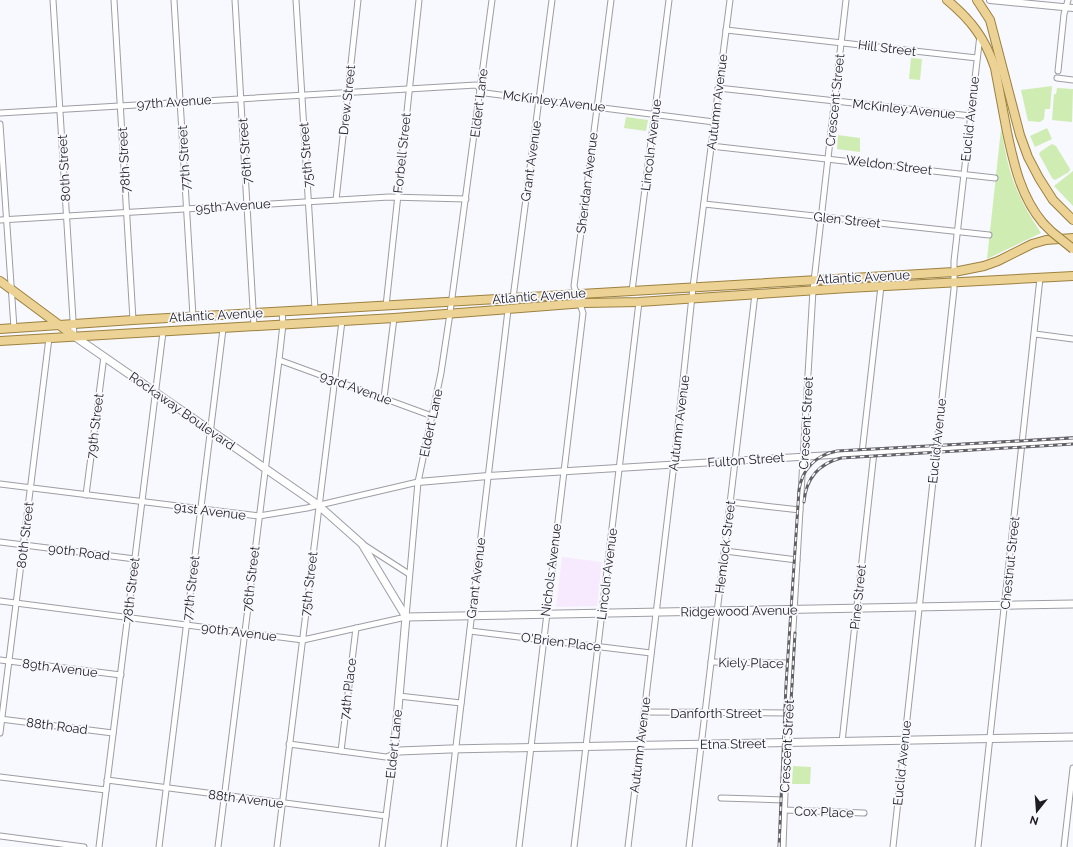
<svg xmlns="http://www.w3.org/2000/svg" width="1073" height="847" font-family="Raleway,sans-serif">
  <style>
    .education { fill: #f7eafe }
    .green { fill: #cfecb3 }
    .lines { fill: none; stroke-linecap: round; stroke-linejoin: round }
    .minor-casing { stroke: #9d9da5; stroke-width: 7 }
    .tertiary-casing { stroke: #9d9da5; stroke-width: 8 }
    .secondary-casing { stroke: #9d9da5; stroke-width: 9 }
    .primary-casing { stroke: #9c813f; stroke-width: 10 }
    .minor { stroke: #fff; stroke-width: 5 }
    .tertiary { stroke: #fff; stroke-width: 6 }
    .secondary { stroke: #fff; stroke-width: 7 }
    .primary { stroke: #ecd395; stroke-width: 8 }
    .rail-casing { stroke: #616165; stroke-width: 3 }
    .rail { stroke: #f8f8ff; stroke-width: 1.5; stroke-dasharray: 4.5; stroke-linecap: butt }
    .primary-bridge-casing { stroke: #9c813f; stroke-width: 10; stroke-linecap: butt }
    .primary-bridge { stroke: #ecd395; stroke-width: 8 }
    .labels { text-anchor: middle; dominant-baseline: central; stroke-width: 3.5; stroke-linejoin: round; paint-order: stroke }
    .street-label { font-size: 13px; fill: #1e1e21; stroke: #f8f8ff }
  </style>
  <rect width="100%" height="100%" fill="#f8f8ff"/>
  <polygon class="education" points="562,557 602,562 597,606 556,607"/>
  <g class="green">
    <polygon points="911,58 922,59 920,80 909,79"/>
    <polygon points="1052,86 1050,109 1045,109 1044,119 1040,122 1028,121 1021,90"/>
    <polygon points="1057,88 1073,89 1072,122 1052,120 1054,94 1056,94"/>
    <polygon points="626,117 648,120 646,131 624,128"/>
    <polygon points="1047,128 1052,139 1035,147 1030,136"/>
    <path d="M1001,129C1005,149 1008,170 1017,190C1023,205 1032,219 1041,233L987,259Z"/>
    <polygon points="838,135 860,138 860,152 837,149"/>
    <polygon points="1052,144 1056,146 1070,169 1069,172 1055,180 1052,178 1039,154 1040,152"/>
    <polygon points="1073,171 1073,206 1054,186"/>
    <polygon points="793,766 811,767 810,784 792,784"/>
  </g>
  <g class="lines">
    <g class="minor-casing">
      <g id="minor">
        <polyline points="53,0 74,336"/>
        <polyline points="114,0 133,320"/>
        <polyline points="174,0 193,316"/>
        <polyline points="235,0 254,326"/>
        <polyline points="296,0 315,309"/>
        <polyline points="726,30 977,58"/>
        <polyline points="1058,71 1064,14 1068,0"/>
        <polyline points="1057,78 1073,80"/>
        <polyline points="718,88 971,116"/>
        <polyline points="0,113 476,85 485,93 714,122"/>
        <polyline points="0,124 14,328"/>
        <polyline points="711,146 995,178"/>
        <polyline points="336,200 358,0"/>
        <polyline points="704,204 989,235"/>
        <polyline points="0,220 389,197 466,199"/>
        <polyline points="632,291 669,0"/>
        <polyline points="513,298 552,0"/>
        <polyline points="386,306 419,0"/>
        <polyline points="1035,334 1073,339"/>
        <polyline points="279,360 432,416"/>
        <polyline points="384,398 394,318"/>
        <polyline points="862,453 881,286"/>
        <polyline points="0,484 259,516 307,508 418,482"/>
        <polyline points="86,495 104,356"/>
        <polyline points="730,502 800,510"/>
        <polyline points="0,542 135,559"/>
        <polyline points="364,545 409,574"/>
        <polyline points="725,551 797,560"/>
        <polyline points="0,601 303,640 406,617 418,482 441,373 449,320 492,0"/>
        <polyline points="470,631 651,653"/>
        <polyline points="0,660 121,675"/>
        <polyline points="711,662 791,663"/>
        <polyline points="399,696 461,703"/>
        <polyline points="644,712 788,713"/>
        <polyline points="0,719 113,733"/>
        <polyline points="0,733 49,338"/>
        <polyline points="842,742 874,452"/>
        <polyline points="289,744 386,757 394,754 382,847"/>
        <polyline points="341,751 356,628"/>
        <polyline points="0,777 106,790"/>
        <polyline points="107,780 386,816"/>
        <polyline points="721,798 784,800"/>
        <polyline points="784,810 864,813"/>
        <polyline points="0,836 84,847"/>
        <polyline points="99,847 163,332"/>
        <polyline points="159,847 223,329"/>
        <polyline points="218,847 279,360 283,324 282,312"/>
        <polyline points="277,847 342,321"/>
        <polyline points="444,847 508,310"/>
        <polyline points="519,847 583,313 574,286 611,0"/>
        <polyline points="574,847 639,302"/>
        <polyline points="628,847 674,464 693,287 730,0"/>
        <polyline points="689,847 755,294"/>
        <polyline points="783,847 788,713 813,290 846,0"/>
        <polyline points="893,847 954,289 954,261 980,35"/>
        <polyline points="978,847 1040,278"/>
        <polyline points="1064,847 1073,768"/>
      </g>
    </g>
    <g class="tertiary-casing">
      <g id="tertiary">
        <polyline points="990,0 1073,8"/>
        <polyline points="418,482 488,476 1073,440"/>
      </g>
    </g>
    <g class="secondary-casing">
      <g id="secondary">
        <polyline points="74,336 318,505 362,544 406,617"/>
        <polyline points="406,617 1073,604"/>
        <polyline points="394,754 399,751 450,749 1073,737"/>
        <polyline points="394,754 406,617"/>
      </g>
    </g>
    <g class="primary-casing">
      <g id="primary">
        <path d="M947,0C971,20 985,38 995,68C999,89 1003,111 1007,132C1014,165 1021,197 1043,223"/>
        <polyline points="977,0 990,20 1020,135 1028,157 1039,178 1053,200 1073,220"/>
        <polyline points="0,281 74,336"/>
        <polyline points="0,329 133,320 343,308 954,272 984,266 998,261 1032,244 1046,240 1073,238"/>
        <polyline points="0,341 394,318 585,303 639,302 848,288 1073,276"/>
      </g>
    </g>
    <use href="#minor" class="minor"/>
    <use href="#tertiary" class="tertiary"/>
    <use href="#secondary" class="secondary"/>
    <use href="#primary" class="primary"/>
    <g class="rail-casing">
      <g id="rail">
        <path d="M804,502C806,478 818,464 841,458L1073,444"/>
        <polyline points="790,719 795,633"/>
        <path d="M779,847L786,685L799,490C802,469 816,455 837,451L1073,438"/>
      </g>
    </g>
    <use href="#rail" class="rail"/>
    <g class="primary-bridge-casing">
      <polyline id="primary-bridge" points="1043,223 1052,232 1073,249"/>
    </g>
    <use href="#primary-bridge" class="primary-bridge"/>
  </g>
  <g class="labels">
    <g class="street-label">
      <text transform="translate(887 48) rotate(7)">Hill Street</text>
      <text transform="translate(347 100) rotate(-84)">Drew Street</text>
      <text transform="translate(835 100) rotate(-84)">Crescent Street</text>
      <text transform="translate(554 101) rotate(7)">McKinley Avenue</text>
      <text transform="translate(174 102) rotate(-4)">97th Avenue</text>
      <text transform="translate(717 102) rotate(-83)">Autumn Avenue</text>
      <text transform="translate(479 103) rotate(-83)">Eldert Lane</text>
      <text transform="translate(904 109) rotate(6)">McKinley Avenue</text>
      <text transform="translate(970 119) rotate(-84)">Euclid Avenue</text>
      <text transform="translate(651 145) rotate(-83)">Lincoln Avenue</text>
      <text transform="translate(245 151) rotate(-94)">76th Street</text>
      <text transform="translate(402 153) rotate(-84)">Forbell Street</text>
      <text transform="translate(306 155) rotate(-94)">75th Street</text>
      <text transform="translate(184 158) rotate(-93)">77th Street</text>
      <text transform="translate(124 160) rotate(-93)">78th Street</text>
      <text transform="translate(531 161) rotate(-82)">Grant Avenue</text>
      <text transform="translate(889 165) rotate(7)">Weldon Street</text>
      <text transform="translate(64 168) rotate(-93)">80th Street</text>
      <text transform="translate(587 183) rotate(-83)">Sheridan Avenue</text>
      <text transform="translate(233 206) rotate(-4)">95th Avenue</text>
      <text transform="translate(847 220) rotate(6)">Glen Street</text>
      <text transform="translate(863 277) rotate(-3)">Atlantic Avenue</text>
      <text transform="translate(539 296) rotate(-4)">Atlantic Avenue</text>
      <text transform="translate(216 315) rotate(-3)">Atlantic Avenue</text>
      <text transform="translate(356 388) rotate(20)">93rd Avenue</text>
      <text transform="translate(182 411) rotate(35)">Rockaway Boulevard</text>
      <text transform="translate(431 423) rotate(-78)">Eldert Lane</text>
      <text transform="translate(679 423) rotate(-83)">Autumn Avenue</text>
      <text transform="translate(806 423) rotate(-87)">Crescent Street</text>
      <text transform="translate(95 426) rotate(-83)">79th Street</text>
      <text transform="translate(937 441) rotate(-84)">Euclid Avenue</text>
      <text transform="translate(746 460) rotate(-4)">Fulton Street</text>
      <text transform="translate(210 511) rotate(7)">91st Avenue</text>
      <text transform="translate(25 535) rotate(-83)">80th Street</text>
      <text transform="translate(725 547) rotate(-83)">Hemlock Street</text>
      <text transform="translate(79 552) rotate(7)">90th Road</text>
      <text transform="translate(1010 563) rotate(-84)">Chestnut Street</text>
      <text transform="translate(551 570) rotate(-83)">Nichols Avenue</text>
      <text transform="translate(607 574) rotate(-83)">Lincoln Avenue</text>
      <text transform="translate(476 578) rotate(-83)">Grant Avenue</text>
      <text transform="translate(251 579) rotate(-83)">76th Street</text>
      <text transform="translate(309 584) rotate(-83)">75th Street</text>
      <text transform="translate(191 588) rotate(-83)">77th Street</text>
      <text transform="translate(131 590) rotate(-83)">78th Street</text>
      <text transform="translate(858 597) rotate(-84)">Pine Street</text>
      <text transform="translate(739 611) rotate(-1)">Ridgewood Avenue</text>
      <text transform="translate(239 632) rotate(7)">90th Avenue</text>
      <text transform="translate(561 642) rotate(7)">O'Brien Place</text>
      <text transform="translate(751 663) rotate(1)">Kiely Place</text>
      <text transform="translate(60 668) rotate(7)">89th Avenue</text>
      <text transform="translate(348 689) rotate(-83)">74th Place</text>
      <text x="716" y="713">Danforth Street</text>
      <text transform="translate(57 726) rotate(7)">88th Road</text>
      <text transform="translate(394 744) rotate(-84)">Eldert Lane</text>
      <text transform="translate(733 744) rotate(-1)">Etna Street</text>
      <text transform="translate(640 745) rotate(-83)">Autumn Avenue</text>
      <text transform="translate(787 746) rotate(-87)">Crescent Street</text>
      <text transform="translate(902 763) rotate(-84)">Euclid Avenue</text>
      <text transform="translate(246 799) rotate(7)">88th Avenue</text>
      <text transform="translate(824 812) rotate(2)">Cox Place</text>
    </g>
  </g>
  <g transform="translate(1037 811) rotate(197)" stroke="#f8f8ff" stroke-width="3" paint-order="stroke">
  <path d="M0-3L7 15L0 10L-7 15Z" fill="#1e1e21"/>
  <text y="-6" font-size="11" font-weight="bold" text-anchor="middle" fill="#1e1e21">N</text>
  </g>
</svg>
